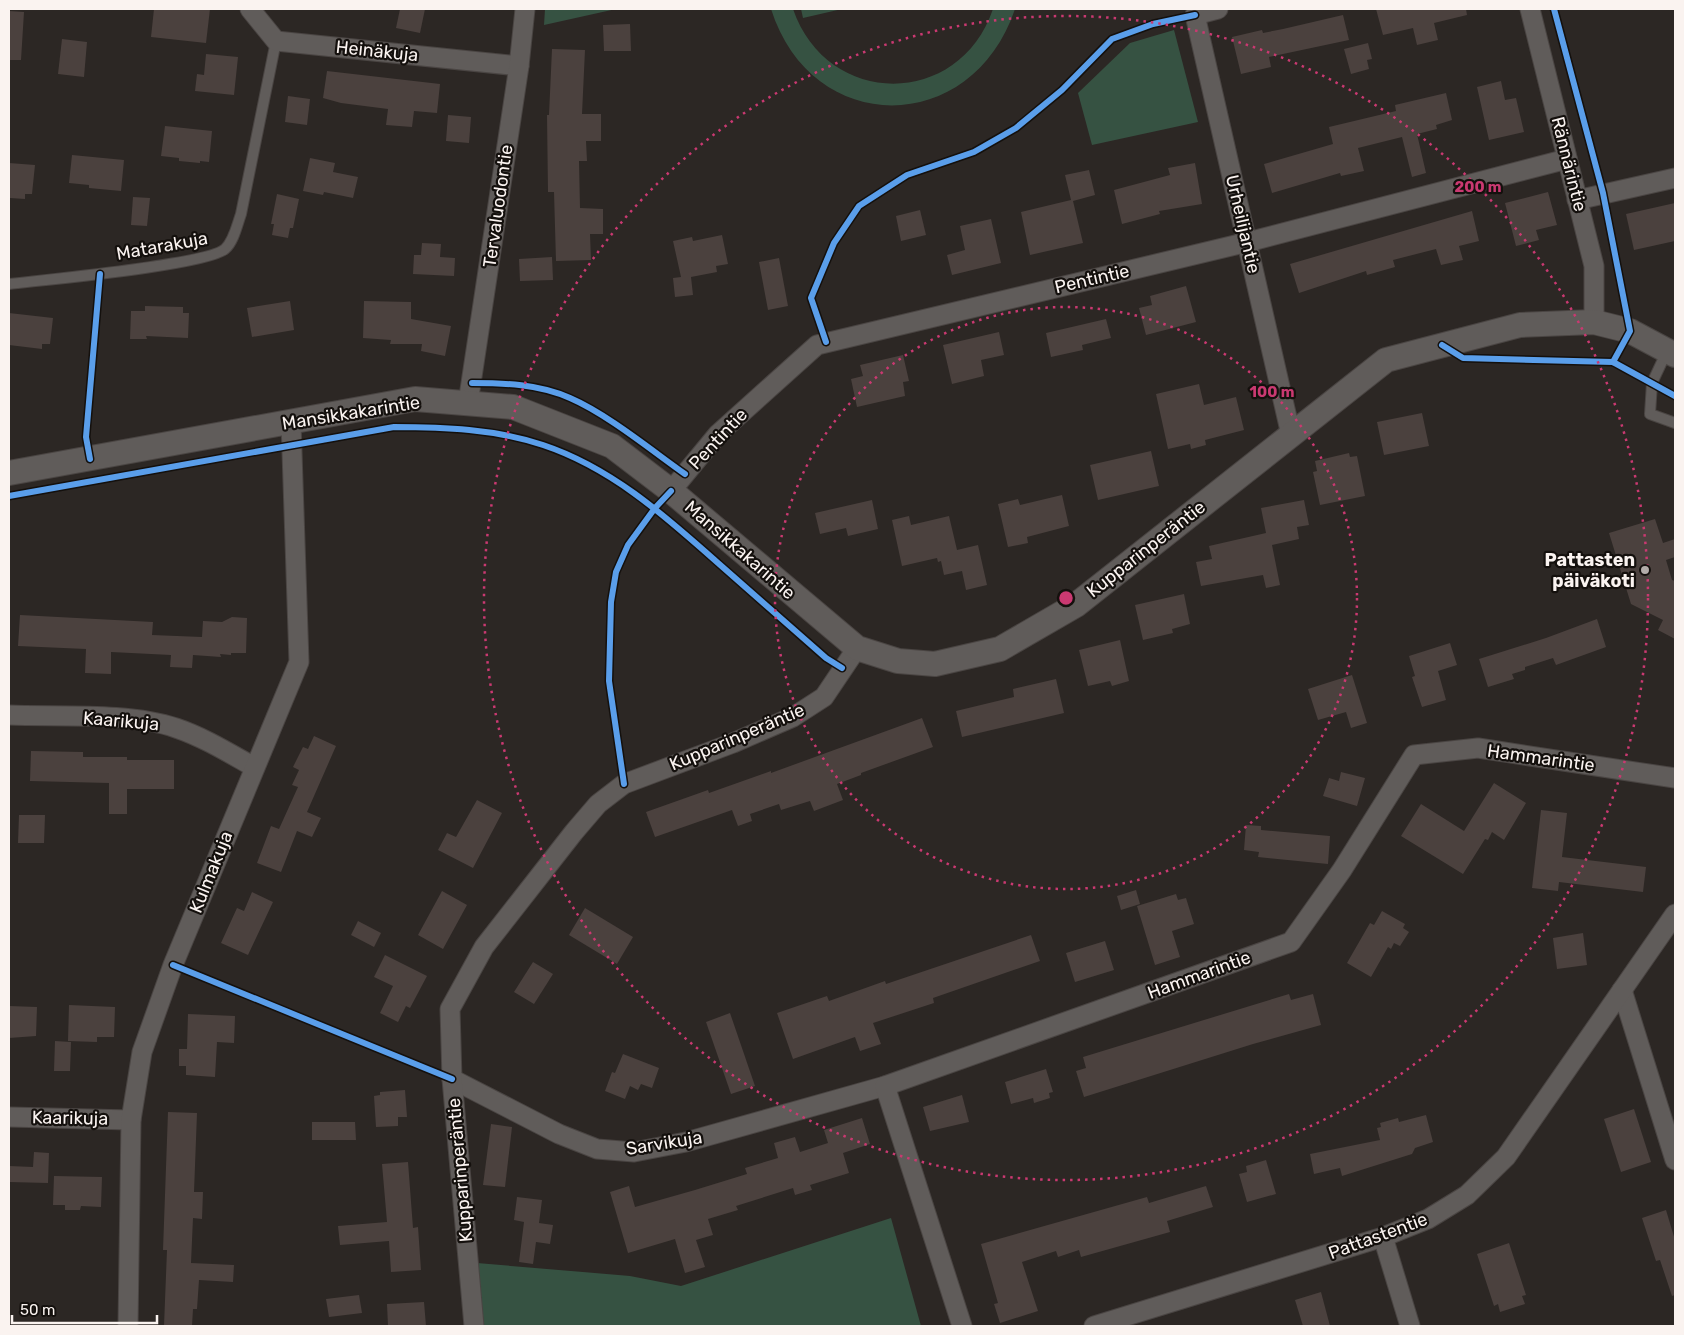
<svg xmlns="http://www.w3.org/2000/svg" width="1684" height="1335" font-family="Rubik,sans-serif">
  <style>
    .green { fill: #365242 }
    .building { fill: #4b413e }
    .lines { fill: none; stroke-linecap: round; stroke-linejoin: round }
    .service-casing { stroke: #4a4543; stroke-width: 12 }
    .minor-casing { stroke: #4a4543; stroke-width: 21 }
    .tertiary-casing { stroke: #4a4543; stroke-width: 26 }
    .service { stroke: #605c5a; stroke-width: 10 }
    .minor { stroke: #605c5a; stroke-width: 19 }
    .tertiary { stroke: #605c5a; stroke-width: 24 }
    .cycleway-casing { stroke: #14100d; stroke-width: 9 }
    .cycleway { stroke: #5a9eea; stroke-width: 6 }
    .ring { fill: none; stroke: #ca3971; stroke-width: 2.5; stroke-dasharray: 2.5 5 }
    .poi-dot { fill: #b2aca9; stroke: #14100d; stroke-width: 2 }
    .labels { text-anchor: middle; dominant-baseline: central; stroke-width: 4.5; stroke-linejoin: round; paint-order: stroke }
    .street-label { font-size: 18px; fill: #faf3f0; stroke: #14100d }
    .poi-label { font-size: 18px; font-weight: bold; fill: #faf3f0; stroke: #14100d; text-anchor: end }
    .centre { fill: #ca3971; stroke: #14100d; stroke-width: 2.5 }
    .ring-label { font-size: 15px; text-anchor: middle; font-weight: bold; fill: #ca3971; stroke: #14100d; stroke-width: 4.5; stroke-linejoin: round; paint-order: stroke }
  </style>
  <rect width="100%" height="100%" fill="#2c2724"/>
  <g class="green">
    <polygon points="545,9 616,9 544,25"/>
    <path d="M771,9H793C827,108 959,109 993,9H1015C972,137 812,138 771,9Z"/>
    <polygon points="801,9 842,9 803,18"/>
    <polygon points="1174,30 1198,122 1092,145 1078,93 1130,43"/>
    <polygon points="891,1218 921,1326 484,1326 477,1263 630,1276 681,1286"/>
  </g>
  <g class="building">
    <polygon points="154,9 210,9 206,43 151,37"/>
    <polygon points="400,9 425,9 420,33 396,28"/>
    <polygon points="1376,9 1466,9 1467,15 1434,23 1438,40 1417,45 1413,28 1383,35"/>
    <polygon points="9,11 24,12 21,60 9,60"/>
    <polygon points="1343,15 1349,40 1269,57 1271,67 1241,74 1232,37 1262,30 1263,33 1283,29"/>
    <polygon points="630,24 631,51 604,51 603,25"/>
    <polygon points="62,39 87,42 84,77 58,74"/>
    <polygon points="1368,43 1372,59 1367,60 1369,69 1351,74 1344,49"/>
    <polygon points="552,49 585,50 582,114 601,114 601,141 586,141 587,161 579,161 580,208 603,209 603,234 590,234 591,260 556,261 554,192 548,192 547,115 549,115"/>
    <polygon points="206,54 238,57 234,95 195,91 197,74 204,75"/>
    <polygon points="327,71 440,84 437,113 414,111 412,127 386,125 388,109 341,103 323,98"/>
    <polygon points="1501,81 1505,100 1516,98 1524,132 1489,140 1477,87"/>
    <polygon points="1446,93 1452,120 1436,125 1437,129 1417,134 1426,173 1412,177 1402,137 1358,148 1364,171 1341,176 1340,173 1272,193 1264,164 1333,144 1329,127 1396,111 1395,105"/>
    <polygon points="288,96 310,99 307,125 285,122"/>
    <polygon points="448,115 471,117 469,143 446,141"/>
    <polygon points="165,126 212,131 209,162 200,161 200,163 179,161 179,158 161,156"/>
    <polygon points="72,155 124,160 121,191 89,188 89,185 69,183"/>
    <polygon points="310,158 335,163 333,172 358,177 353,198 324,192 323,195 303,191"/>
    <polygon points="9,163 35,165 32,194 25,194 25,199 10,198"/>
    <polygon points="1195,163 1202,204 1159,211 1160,214 1122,224 1114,190 1170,175 1168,168"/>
    <polygon points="1089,170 1095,195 1073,201 1083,243 1030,255 1021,212 1071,200 1065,175"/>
    <polygon points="1548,192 1557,225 1536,230 1539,240 1516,246 1505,203"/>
    <polygon points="277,194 299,199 293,228 290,228 288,238 272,235 274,224 271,224"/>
    <polygon points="133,197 150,198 147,226 131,225"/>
    <polygon points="1675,203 1675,241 1634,250 1626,214"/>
    <polygon points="920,210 926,235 901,241 896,216"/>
    <polygon points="1472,211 1479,241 1459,246 1463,260 1441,265 1436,249 1393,260 1395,267 1367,275 1366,271 1299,293 1290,264"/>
    <polygon points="991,219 1001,263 952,275 947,255 965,250 960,226"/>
    <polygon points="722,235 728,264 716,266 717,272 691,277 693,295 675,297 673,278 681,277 673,241 692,237 693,241"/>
    <polygon points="422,243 441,244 440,257 455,258 454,276 413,274 414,255 421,255"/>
    <polygon points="552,257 553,280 520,281 519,259"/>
    <polygon points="779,258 788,306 768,310 759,262"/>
    <polygon points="1186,286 1196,322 1146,335 1139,308 1152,305 1150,296"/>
    <polygon points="290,301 294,330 252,337 247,308"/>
    <polygon points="364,301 411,302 411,319 451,326 445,356 421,351 422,344 390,344 391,340 363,338"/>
    <polygon points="145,306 183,307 183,313 189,313 188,338 146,336 147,339 130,339 131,311 145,311"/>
    <polygon points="9,313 53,318 50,344 42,344 42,349 9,345"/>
    <polygon points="1106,319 1111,338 1082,345 1083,350 1051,357 1046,333"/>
    <polygon points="999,332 1004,355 981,360 984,376 952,384 943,345"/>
    <polygon points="903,355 909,381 903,382 905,396 857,407 851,379 863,376 860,365"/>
    <polygon points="1199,384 1204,405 1236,397 1244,430 1205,440 1206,445 1191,449 1190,444 1168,449 1156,394"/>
    <polygon points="1422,413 1429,446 1384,455 1377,422"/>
    <polygon points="1151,451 1159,486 1098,500 1090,465"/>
    <polygon points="1349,453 1350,457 1357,456 1365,496 1320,505 1313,472 1317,471 1315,461"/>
    <polygon points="1062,495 1069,526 1027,537 1028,543 1008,547 998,504 1018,499 1020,505"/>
    <polygon points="872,500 878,529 848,536 846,528 820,534 815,513"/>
    <polygon points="1304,500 1309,525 1297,527 1299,539 1272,545 1280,585 1266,588 1263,575 1201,586 1196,562 1212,559 1209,546 1266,533 1261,508"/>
    <polygon points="909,516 911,525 949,516 957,550 978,545 987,585 966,590 962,571 944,575 941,561 938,562 937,558 902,566 892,520"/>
    <polygon points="1655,519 1663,543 1675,539 1675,557 1666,560 1672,580 1675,581 1675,639 1658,630 1663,620 1631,604 1609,533"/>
    <polygon points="1184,594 1190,624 1172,629 1173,633 1143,640 1135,605"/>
    <polygon points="20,615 153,622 152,635 202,637 203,621 222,622 232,617 247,618 246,653 231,653 231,655 220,654 221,657 193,655 192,668 170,667 171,655 111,652 111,674 85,673 86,649 18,646"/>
    <polygon points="1597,619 1606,647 1556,665 1553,658 1525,667 1525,670 1512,674 1514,679 1488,687 1479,659 1546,638"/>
    <polygon points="1120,640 1129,681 1112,686 1110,681 1088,686 1079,650"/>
    <polygon points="1450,643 1457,665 1438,671 1446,700 1422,707 1412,677 1415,676 1409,656"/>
    <polygon points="1352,675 1367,723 1351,728 1346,712 1318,720 1308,689"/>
    <polygon points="1056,679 1064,713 962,737 956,711 1014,697 1013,689"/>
    <polygon points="922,718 933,747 861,773 861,775 837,784 843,800 814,811 810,801 781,810 779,804 750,814 752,821 738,826 732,810 655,837 646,812 708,790 709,793 771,771 771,773"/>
    <polygon points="314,736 336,746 307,812 321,818 312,837 297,831 281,872 257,863 271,826 279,829 298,787 292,785 299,770 293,767 303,747 308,749"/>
    <polygon points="31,751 83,752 83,757 127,757 127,760 174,760 174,789 127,789 127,814 109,814 109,783 30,781"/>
    <polygon points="1341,772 1365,778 1357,806 1323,796 1329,778 1339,781"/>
    <polygon points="1494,783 1526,803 1504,840 1492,832 1488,840 1485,839 1463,874 1401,836 1421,804 1464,831"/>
    <polygon points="477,800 502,813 473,868 438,850 447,833 456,837"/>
    <polygon points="1541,810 1567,813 1562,857 1646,867 1643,892 1559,882 1558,891 1532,888"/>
    <polygon points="19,815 45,815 44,843 18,843"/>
    <polygon points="1246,825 1261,826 1261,830 1330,836 1328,864 1258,857 1259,852 1244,850"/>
    <polygon points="1136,890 1140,904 1121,910 1117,896"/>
    <polygon points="442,891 467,905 443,949 418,935"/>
    <polygon points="252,892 273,902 248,955 221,943 237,908 244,911"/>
    <polygon points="1176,894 1178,900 1186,898 1194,924 1172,931 1180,957 1155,965 1137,906"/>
    <polygon points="585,908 633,937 617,964 569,935"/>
    <polygon points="1382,911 1405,924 1403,928 1409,932 1400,946 1394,943 1391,949 1388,947 1371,977 1347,963 1370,923 1374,925"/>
    <polygon points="358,921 381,933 374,947 351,935"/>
    <polygon points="1583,933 1587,965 1557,969 1553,938"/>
    <polygon points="1031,935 1040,961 933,998 934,1003 873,1023 881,1044 860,1051 855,1037 793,1059 777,1013 827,996 829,1001 885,981 886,984"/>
    <polygon points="1105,941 1114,970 1075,982 1066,953"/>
    <polygon points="385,955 427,976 410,1008 406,1006 398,1022 380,1013 393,986 374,977"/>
    <polygon points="533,962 553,974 534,1004 514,992"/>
    <polygon points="1289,994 1291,1000 1313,994 1321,1025 1253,1044 1084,1097 1076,1071 1086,1068 1083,1057"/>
    <polygon points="69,1005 115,1007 114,1037 97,1037 97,1042 68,1041"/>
    <polygon points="9,1006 37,1007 36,1036 9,1038"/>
    <polygon points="730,1013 755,1086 731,1094 706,1022"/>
    <polygon points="188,1014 235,1016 234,1043 217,1042 215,1077 186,1075 186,1066 179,1066 179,1049 187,1049"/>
    <polygon points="55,1041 71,1042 70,1071 54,1071"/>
    <polygon points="623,1054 659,1068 652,1088 641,1084 638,1090 630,1086 625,1099 605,1091 612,1072 615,1073"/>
    <polygon points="1046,1069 1053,1092 1049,1093 1050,1098 1034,1103 1033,1098 1011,1104 1005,1082"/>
    <polygon points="405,1090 407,1117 398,1117 398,1126 376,1127 374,1096 380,1095 380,1092"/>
    <polygon points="962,1095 969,1122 930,1131 923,1107"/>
    <polygon points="1634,1109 1651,1162 1621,1172 1604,1119"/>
    <polygon points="168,1112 197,1113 194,1192 203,1192 202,1219 193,1218 191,1263 234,1265 233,1282 199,1280 197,1309 193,1309 192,1326 164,1326 167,1250 163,1250"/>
    <polygon points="1426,1115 1433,1142 1415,1148 1412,1154 1342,1176 1340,1168 1314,1174 1310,1154 1380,1140 1377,1128 1381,1127 1380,1123 1398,1118 1399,1122"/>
    <polygon points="862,1118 870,1144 843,1153 849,1173 810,1185 812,1190 795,1195 793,1188 736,1206 738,1210 708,1219 713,1235 696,1240 705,1267 685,1273 675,1239 628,1253 610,1192 629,1186 635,1207 695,1190 747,1174 745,1168 778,1158 774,1143 795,1137 800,1152 828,1143 824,1130"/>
    <polygon points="312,1122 355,1122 356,1140 312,1140"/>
    <polygon points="491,1124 512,1127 505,1187 483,1185"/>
    <polygon points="34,1152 49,1153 48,1183 9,1182 9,1166 33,1167"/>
    <polygon points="1266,1160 1276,1194 1247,1202 1239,1174 1247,1172 1246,1166"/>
    <polygon points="408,1162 413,1228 418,1227 421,1270 391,1272 389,1241 340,1245 338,1226 387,1222 382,1164"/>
    <polygon points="54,1176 102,1177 101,1207 81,1206 80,1210 65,1210 65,1205 53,1205"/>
    <polygon points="1206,1186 1213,1207 1167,1221 1170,1232 1081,1257 1079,1250 1058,1257 1056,1251 1022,1262 1038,1311 1000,1323 994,1304 998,1303 981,1244 1147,1197 1149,1203"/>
    <polygon points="517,1197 542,1200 539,1223 553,1225 550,1244 536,1242 533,1264 519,1262 524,1222 514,1220"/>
    <polygon points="1666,1210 1675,1240 1675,1295 1672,1296 1660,1260 1656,1261 1642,1218"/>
    <polygon points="1509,1243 1526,1295 1522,1296 1525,1304 1500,1312 1498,1304 1494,1306 1477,1254"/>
    <polygon points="1321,1292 1330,1326 1303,1326 1295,1300"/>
    <polygon points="359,1295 362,1313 329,1317 326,1299"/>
    <polygon points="424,1302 426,1326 388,1326 387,1304"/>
  </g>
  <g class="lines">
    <g class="service-casing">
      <g id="service">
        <path d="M9,284C42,280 207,265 225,249C234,241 237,225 241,214L276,41"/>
        <polyline points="1667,351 1652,383 1650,414 1675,423"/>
      </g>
    </g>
    <g class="minor-casing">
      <g id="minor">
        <polyline points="250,9 276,41 519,66"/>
        <polyline points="1218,9 1195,15 1291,435"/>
        <polyline points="1530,9 1594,266 1594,322"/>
        <polyline points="1577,200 1675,178"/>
        <polyline points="468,403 519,66 525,9"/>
        <polyline points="671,491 718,434 817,345 1248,242 1567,159"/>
        <path d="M9,715C58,717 130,712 176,728C203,737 229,753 254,767"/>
        <polyline points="1622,990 1675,1160"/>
        <polyline points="452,1079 559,1134 597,1149 634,1152 686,1142 885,1086"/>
        <polyline points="9,1117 131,1120"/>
        <polyline points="1383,1237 1410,1326"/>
        <polyline points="128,1326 131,1120 142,1052 173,965 299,662 291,422"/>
        <polyline points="474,1326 452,1079 450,1009 484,947 574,832 598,804 624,784 733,743 793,717 824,697 857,648"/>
        <polyline points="962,1326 885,1086 1291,942 1342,870 1414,755 1478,748 1675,778"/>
        <polyline points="1094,1326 1383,1237 1428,1219 1467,1195 1506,1157 1675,914"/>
      </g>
    </g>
    <g class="tertiary-casing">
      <polyline id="tertiary" points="9,473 415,399 513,407 612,446 671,491 857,648 898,661 935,664 1000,649 1076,605 1386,360 1520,325 1594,322 1630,331 1675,355"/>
    </g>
    <use href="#service" class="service"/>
    <use href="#minor" class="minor"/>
    <use href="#tertiary" class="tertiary"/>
    <g class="cycleway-casing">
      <g id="cycleway">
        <polyline points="1554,9 1603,193 1630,331 1613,362"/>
        <polyline points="826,342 811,298 834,243 859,206 907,175 974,152 1016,128 1062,90 1112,39 1153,24 1195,15"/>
        <polyline points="1442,345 1463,358 1613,362 1675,396"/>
        <path d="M472,383C504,383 539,384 570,398C607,414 651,450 685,474"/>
        <polyline points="90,459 86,437 100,274"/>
        <path d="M9,496L394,427C443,427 496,429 543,445C612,468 665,516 718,563C754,595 790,626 826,658L842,668"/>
        <polyline points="624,784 609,681 611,602 616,572 628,545 655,508 671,491"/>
        <polyline points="173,965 452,1079"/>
      </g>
    </g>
    <use href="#cycleway" class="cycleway"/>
  </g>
  <g class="ring">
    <circle cx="1066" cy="598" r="291"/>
    <circle cx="1066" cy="598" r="582"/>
  </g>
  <circle class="poi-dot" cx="1645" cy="570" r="5"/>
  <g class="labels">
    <g class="street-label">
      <text transform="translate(377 51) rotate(6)">Heinäkuja</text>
      <text transform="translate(1569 164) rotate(76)">Rännärintie</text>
      <text transform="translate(498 206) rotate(-82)">Tervaluodontie</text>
      <text transform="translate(1243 224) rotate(77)">Urheilijantie</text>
      <text transform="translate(162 246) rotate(-10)">Matarakuja</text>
      <text transform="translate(1092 279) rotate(-13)">Pentintie</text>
      <text transform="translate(351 413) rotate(-9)">Mansikkakarintie</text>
      <text transform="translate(718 439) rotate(-47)">Pentintie</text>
      <text transform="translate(1146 549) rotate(-38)">Kupparinperäntie</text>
      <text transform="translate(740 550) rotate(41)">Mansikkakarintie</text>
      <text transform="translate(121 721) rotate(5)">Kaarikuja</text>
      <text transform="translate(737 737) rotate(-23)">Kupparinperäntie</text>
      <text transform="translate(1541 758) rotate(8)">Hammarintie</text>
      <text transform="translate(211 872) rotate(-68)">Kulmakuja</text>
      <text transform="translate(1199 975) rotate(-20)">Hammarintie</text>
      <text transform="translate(70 1118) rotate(1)">Kaarikuja</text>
      <text transform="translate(664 1143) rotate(-9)">Sarvikuja</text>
      <text transform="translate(460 1170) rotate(-95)">Kupparinperäntie</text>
      <text transform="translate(1378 1236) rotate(-20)">Pattastentie</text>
    </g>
    <g class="poi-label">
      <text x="1635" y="560">Pattasten<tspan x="1635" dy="21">päiväkoti</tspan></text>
    </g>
  </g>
  <circle cx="1066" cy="598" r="8" class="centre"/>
  <g class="ring-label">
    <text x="1478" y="192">200 m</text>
    <text x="1272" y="397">100 m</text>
  </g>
  <rect width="1684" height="1335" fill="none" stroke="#faf3f0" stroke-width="20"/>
  <path d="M12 1315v8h145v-8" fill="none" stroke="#faf3f0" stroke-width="2.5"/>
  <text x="20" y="1315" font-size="15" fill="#faf3f0" stroke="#14100d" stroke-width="4" paint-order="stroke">50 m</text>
</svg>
